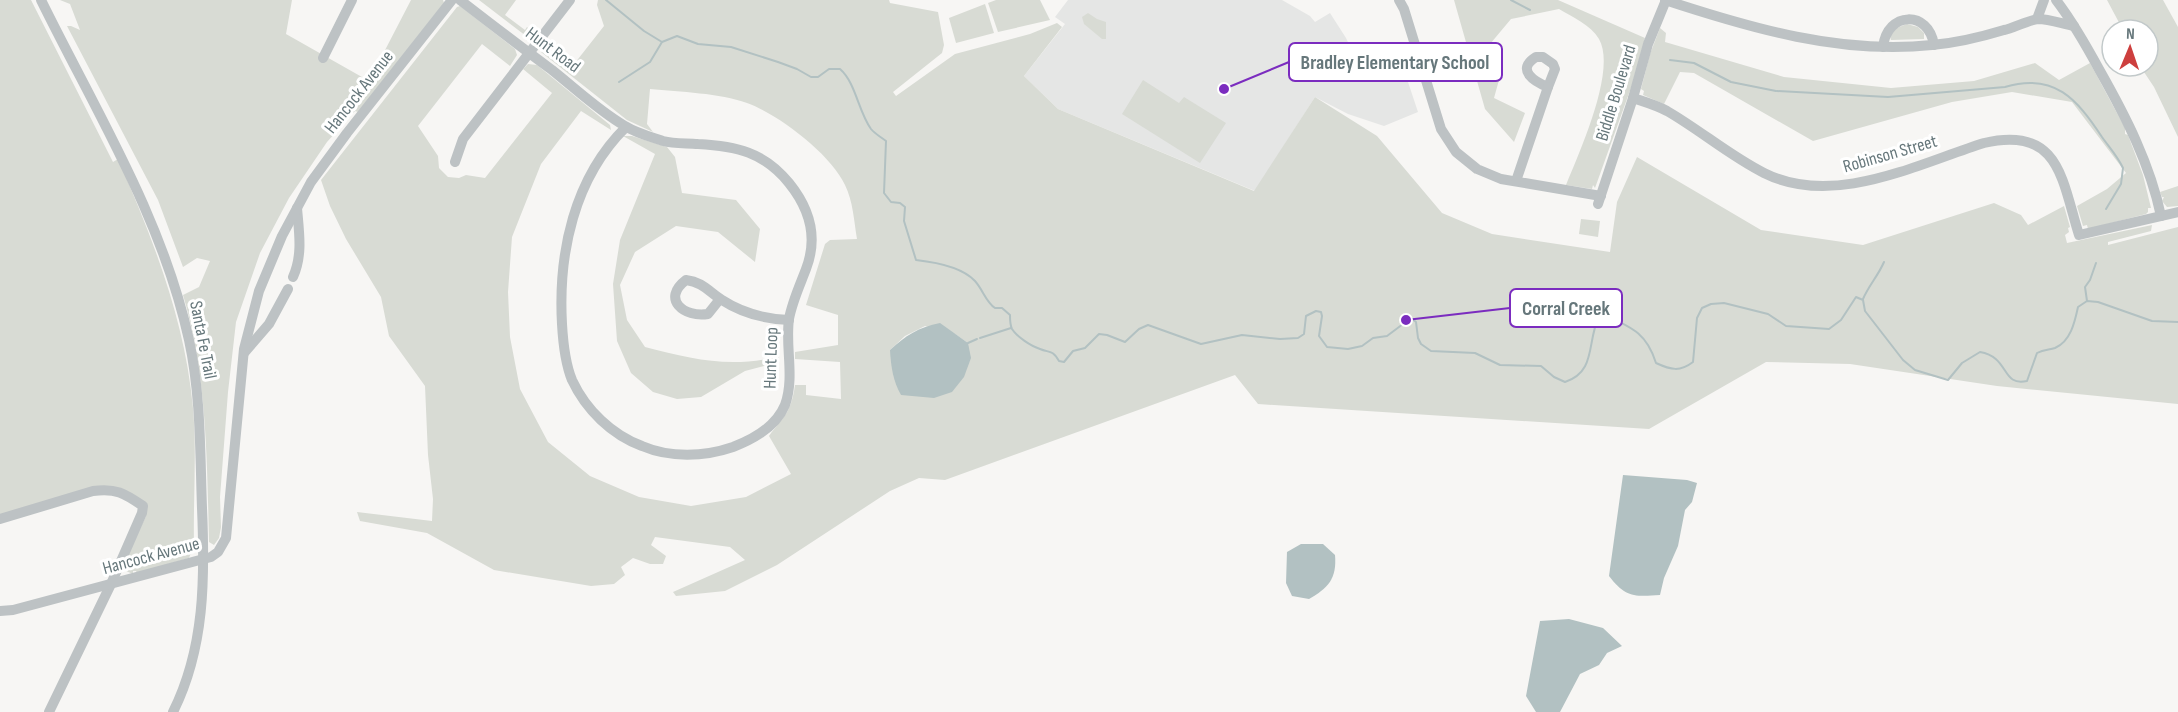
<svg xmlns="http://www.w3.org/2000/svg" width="2178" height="712" font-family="'Sofia Sans Condensed',sans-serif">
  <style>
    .built { fill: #e5e6e5 }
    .green { fill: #d8dbd4; fill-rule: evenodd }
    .water { fill: #b2c1c2 }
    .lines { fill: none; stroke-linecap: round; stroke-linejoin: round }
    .stream { stroke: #b2c1c2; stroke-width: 2 }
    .minor { stroke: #bdc2c4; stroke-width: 10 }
    .labels { text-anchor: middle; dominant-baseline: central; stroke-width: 6; stroke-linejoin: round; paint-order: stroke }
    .street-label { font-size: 18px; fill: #66777b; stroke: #fff }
    .leader { fill: none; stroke: #7b2cbf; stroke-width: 2 }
    .callout-dot { fill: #7b2cbf; stroke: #fff; stroke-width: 2 }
    .callout { fill: #fff; stroke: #7b2cbf; stroke-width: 2 }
    .callout-label { font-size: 20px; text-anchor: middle; font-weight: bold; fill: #66777b }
  </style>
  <rect width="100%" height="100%" fill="#f7f6f4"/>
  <polygon class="built" points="1068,0 1282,0 1310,16 1315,22 1330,13 1346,38 1367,82 1405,73 1418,112 1384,126 1348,114 1315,97 1255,191 1058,109 1024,76 1065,24 1055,17"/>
  <g class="green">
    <path d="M0,0H31L113,162L118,159C153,239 185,320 193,408C197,453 193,500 194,545L189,558L137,573L136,571H133V574L126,571L123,565L146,516L117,487L0,516Z"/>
    <path d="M60,0H292L286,34L369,81L411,0H443L444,3L358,112L355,111L327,142L289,198L260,253L236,322L228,392L220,497L221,527L219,538L214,545L209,542C207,459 207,375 183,295L199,287L210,261L197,258L183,267L158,200L67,26H71L80,30L70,4Z"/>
    <polygon points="479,0 516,0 505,15 525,30 527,27 535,34 530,39"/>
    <path d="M598,0H889L890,3L938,12L944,45L942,53L893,92L896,96L955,54L1030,34L1057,23L1062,27L1024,76L1058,109L1254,191L1315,97L1377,136L1442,213L1492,234L1610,252L1617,202L1637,157L1761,230L1863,245L1994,203L2021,215L2028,225L2064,206L2070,227L2068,228L2069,232L2065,235L2067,243L2152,225L2151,231L2108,242V245L2178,227V404L1997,386L1850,364L1766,362L1649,429L1258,404L1235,375L945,480L919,478L890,491L777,565L725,591L676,596L673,592L745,560L730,547L655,537L651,545L666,556L663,564H650L633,558L621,567L625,575L614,584L591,586L494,570L427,533L360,521L357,512L432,521L433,499L428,455L425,386L389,336L381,297L346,239L330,206L321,180L457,7L460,6L515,49L517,55L510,66L482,44L418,126L438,156L439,168L448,177L459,178L466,175L485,178L552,93L523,69L528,64L537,65L610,125L611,130L581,111L541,164L512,237L508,292L510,337L520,389L548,442L590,476L639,497L691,506L746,497L791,474L769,436C783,417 791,414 795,385H806V395L841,399L840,362L795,359V352L838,345V315L806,305L825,244L830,240L857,239C854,221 853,201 845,185C831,154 778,114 747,103C720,93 680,92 650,89L647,124L653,132L627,120L541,52L544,49L571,68L604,26L597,5ZM925,326L955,334L968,343L890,350L905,336Z"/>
    <polygon points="996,0 1040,0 1050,20 998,32 988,3"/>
    <path d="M1454,0H1558L1645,38L1632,85L1595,188L1593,185L1592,189L1566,185C1579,153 1617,70 1599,39C1591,25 1572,17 1559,9L1511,19L1480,56L1486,66L1499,80L1494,98L1525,113L1514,142L1485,109Z"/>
    <polygon points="2107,0 2163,0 2178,27 2178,137 2154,87 2140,66 2148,66 2148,30 2123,30"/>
    <polygon points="985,4 994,33 956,43 949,18"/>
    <polygon points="1088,13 1097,19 1106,22 1106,39 1102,39 1084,24 1082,17"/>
    <polygon points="1907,24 1918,27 1924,33 1924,39 1891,40 1890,37 1894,29"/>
    <polygon points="1660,28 1666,33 1665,42 1784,77 1891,88 1974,81 2035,63 2059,80 2090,63 2125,128 2125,134 2128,135 2143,175 2151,208 2148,208 2148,212 2146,214 2088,229 2087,225 2083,226 2077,206 2107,189 2126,173 2072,102 2012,92 1952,102 1813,141 1694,73 1680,72 1664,104 1643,95 1644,91 1641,89 1650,54"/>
    <polygon points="1143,80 1179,103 1184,97 1226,123 1200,163 1122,114"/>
    <path d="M623,136H632L667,147L675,157L682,193L736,200L760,229L755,262L718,232L676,226L635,252L620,285L627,320L645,347C692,359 731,369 779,356V362L745,371L701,397L677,399L653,392L631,373L617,341L613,284L620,240L655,154Z"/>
    <polygon points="2178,186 2178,206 2167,207 2162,201 2164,197 2162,197 2160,192"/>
    <polygon points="1581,219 1600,221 1598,237 1579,234"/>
  </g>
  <g class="water">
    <path d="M940,323L968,343L971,358L964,377L952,392L934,398L901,395C893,381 891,367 890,350C905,336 919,327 940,323Z"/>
    <path d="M1623,475L1687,480L1697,483L1692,502L1685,510L1678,546L1664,578L1660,595C1634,597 1625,597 1609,576Z"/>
    <path d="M1301,544H1323L1335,555C1337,579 1328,588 1309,599L1292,596L1286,583L1287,552Z"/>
    <polygon points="1569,619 1603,628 1622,646 1607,653 1599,665 1580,674 1560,712 1536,712 1526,696 1540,621"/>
  </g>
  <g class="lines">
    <g class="stream">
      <path d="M606,0L644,31L662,42L677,36L698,44L731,47L778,62L797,69L811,77H818L829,69H840C856,83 858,111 871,129C875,134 881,137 886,141L884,193L891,202L900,203L905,207L904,221L916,260C934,262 962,267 975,281C983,290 986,302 995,308H1002L1010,315C1010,319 1010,325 1012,329C1017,337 1031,346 1040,349C1049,353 1052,349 1059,361L1064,362L1073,351L1085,348L1099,334L1107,335L1125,342L1139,329L1148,325L1201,344L1242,335L1280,339L1298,338L1304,334L1306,316L1316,311L1321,312L1322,316L1319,336L1327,347L1348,349L1362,346L1373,338L1387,336L1411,318L1416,322L1418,338L1421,344L1431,351L1475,353L1500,365L1541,366L1554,377L1565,382C1596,372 1587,343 1598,319L1607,316C1633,328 1647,334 1656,363C1671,370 1680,372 1693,362L1697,318L1702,308L1711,304L1724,303L1768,314L1786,326L1829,329L1841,320L1856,297L1863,300L1865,311L1903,360L1915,370L1948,380L1962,363L1980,352C2010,357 2001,387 2027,381L2037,353C2044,349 2049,350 2055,348C2071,341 2075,321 2078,307L2087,301L2098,302L2152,321L2178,322"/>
      <polyline points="1511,0 1530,10"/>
      <polyline points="1670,60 1694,63 1731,82 1776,91"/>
      <polyline points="619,82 650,62 662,42"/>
      <path d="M1777,91L1888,97L2005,87C2054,72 2077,99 2102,137C2109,147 2118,157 2123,168L2121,184L2106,209"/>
      <path d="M1863,299C1869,285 1878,276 1884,262"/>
      <polyline points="2087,301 2085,287 2090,280 2096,263"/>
      <polyline points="980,338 1011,328"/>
      <polyline points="968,343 977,339"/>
    </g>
    <g class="minor">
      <path d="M41,0C96,112 162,217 189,340C201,395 200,453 202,508C205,578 205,648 173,712"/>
      <path d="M460,0C491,24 521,47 552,70C576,89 599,111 625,126C636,133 651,137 663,141C674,144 686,143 698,144C736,146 764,152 789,183C810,209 818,238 806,269C800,285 792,302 789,319C785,347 795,377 785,405C776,427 754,439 733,447C704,457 670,458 642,446C612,435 586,410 572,380C565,363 563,342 562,324C558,253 574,178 626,127"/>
      <polyline points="1399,0 1404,9 1441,129 1456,152 1477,169 1501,179 1601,196"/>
      <path d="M1665,0C1750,28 1842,55 1932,45C1956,43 1981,37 2004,30C2013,28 2029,20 2038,19C2049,19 2063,24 2074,26"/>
      <path d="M2056,0C2073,22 2087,47 2100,71C2126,117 2150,164 2161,216"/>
      <polyline points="2037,19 2044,0"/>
      <path d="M1883,47C1887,11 1929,10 1934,45"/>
      <path d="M1536,57H1543L1553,64L1555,69L1548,87C1535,82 1515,70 1536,57Z"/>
      <polyline points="323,58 352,0"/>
      <path d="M1633,98C1645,102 1656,105 1667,111C1700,130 1730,156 1764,173C1834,208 1917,164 1984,143C2060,125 2062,181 2079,235L2178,212"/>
      <polyline points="455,162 463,139 570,0"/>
      <polyline points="1516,181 1548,87"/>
      <polyline points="1598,204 1633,98 1648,44 1666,0"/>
      <path d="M293,277C303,255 299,232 297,208"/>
      <path d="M720,299L708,314C684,318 661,299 686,280C703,282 709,292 722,300C742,313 765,319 789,320"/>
      <polyline points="244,353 269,324 288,289"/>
      <path d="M0,519L93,491C116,488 124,493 143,506L142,513L111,584L49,712"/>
      <polyline points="0,611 13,610 211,557 218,552 226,538 244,349 259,291 282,236 311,182 347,133 452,0"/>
    </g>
  </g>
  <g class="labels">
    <g class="street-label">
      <text transform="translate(553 50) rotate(37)">Hunt Road</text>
      <text transform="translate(359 92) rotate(-52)">Hancock Avenue</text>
      <text transform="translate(1616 93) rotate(-73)">Biddle Boulevard</text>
      <text transform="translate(1890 154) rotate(-16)">Robinson Street</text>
      <text transform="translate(203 340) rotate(79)">Santa Fe Trail</text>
      <text transform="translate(771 358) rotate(-88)">Hunt Loop</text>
      <text transform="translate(151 556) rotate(-15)">Hancock Avenue</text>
    </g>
  </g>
  <path class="leader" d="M1224 89L1289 62M1406 320L1510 308"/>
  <g class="callout-dot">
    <circle cx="1224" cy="89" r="6"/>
    <circle cx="1406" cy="320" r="6"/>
  </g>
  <g class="callout">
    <rect x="1289" y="43" width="213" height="38" rx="6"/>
    <rect x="1510" y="289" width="112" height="38" rx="6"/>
  </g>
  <g class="callout-label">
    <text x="1395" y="69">Bradley Elementary School</text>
    <text x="1566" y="315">Corral Creek</text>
  </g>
  <g transform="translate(2130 48) rotate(2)"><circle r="28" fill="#ffffff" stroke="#c2c9ca" stroke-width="1.5"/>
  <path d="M0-4.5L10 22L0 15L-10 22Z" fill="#cd3f3e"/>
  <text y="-9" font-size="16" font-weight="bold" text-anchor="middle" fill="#66777b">N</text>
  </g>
</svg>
